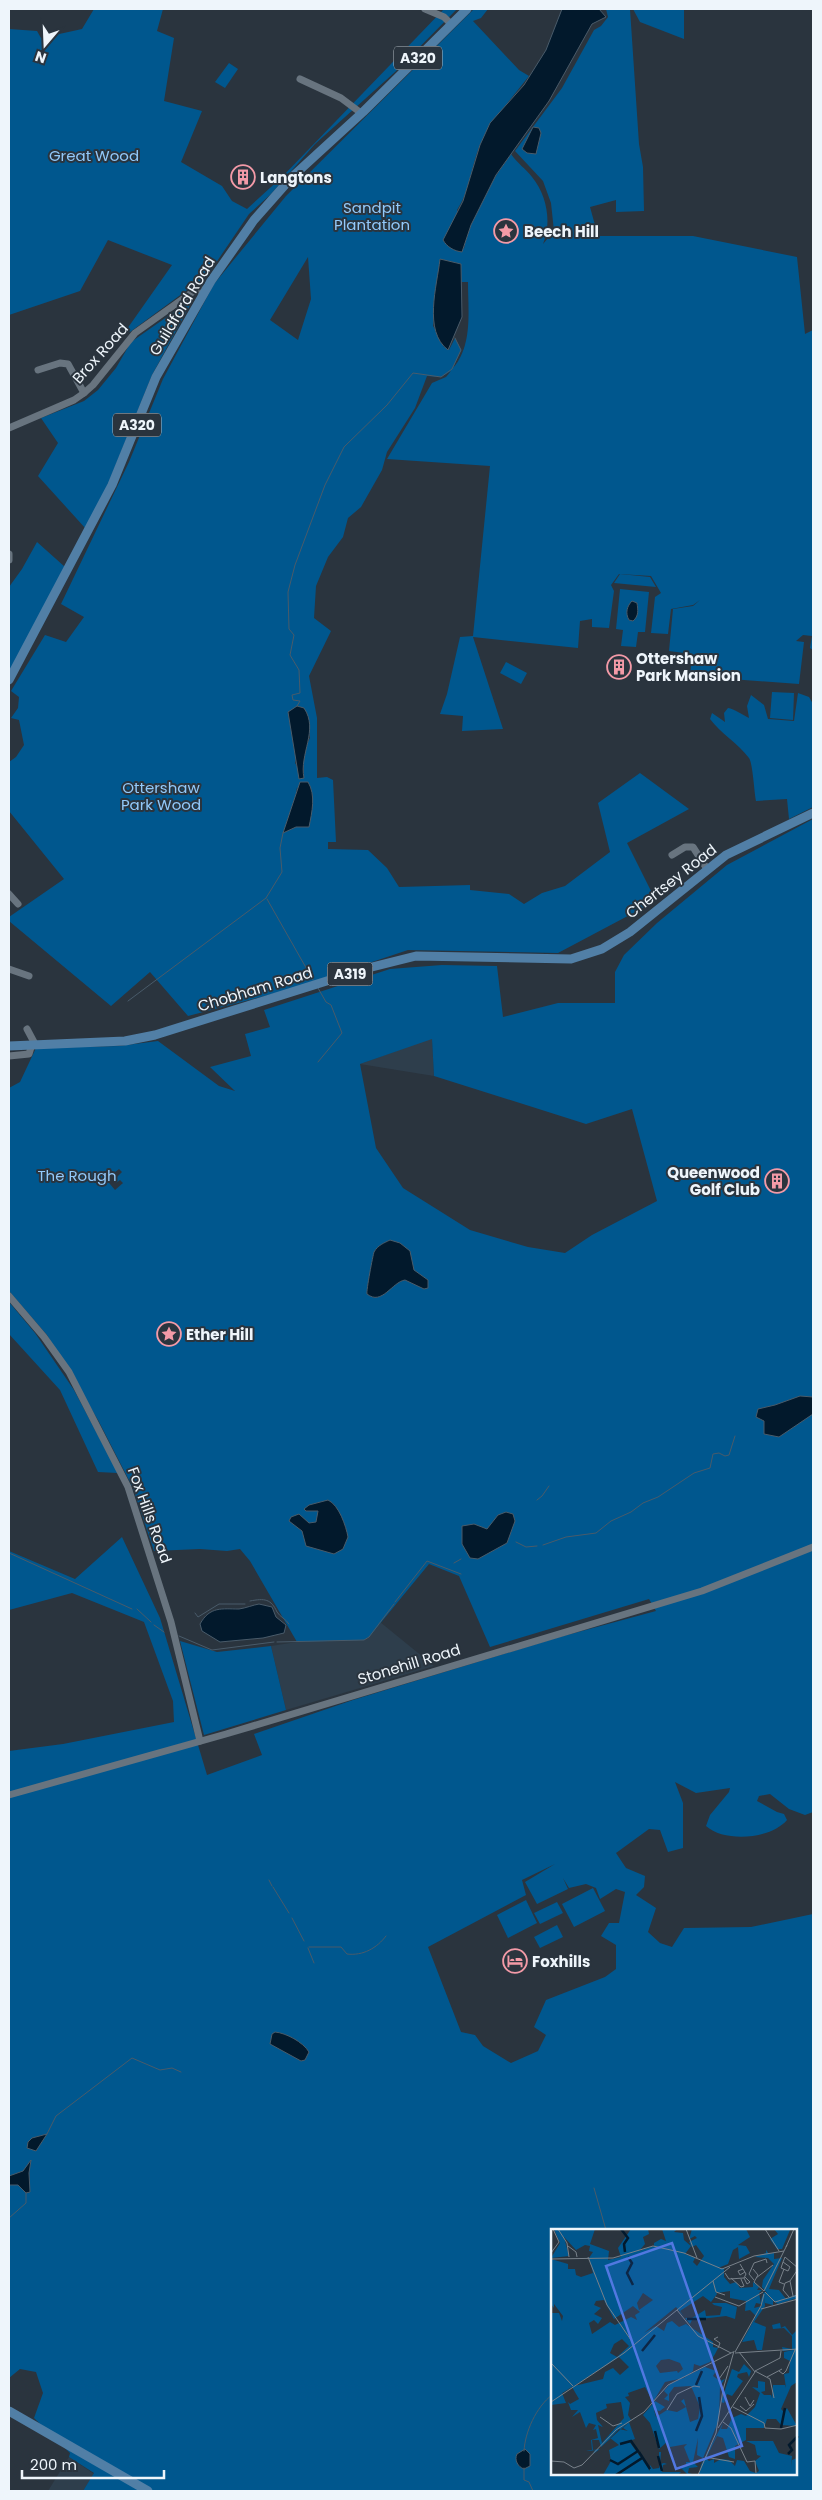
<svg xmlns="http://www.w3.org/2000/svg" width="822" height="2500" font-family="Poppins,sans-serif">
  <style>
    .built { fill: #2e3e4c }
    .green { fill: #00578e; fill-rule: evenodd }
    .water { fill: #02192c; stroke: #495b6a }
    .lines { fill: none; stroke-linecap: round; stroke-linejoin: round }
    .stream { stroke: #495b6a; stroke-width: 1 }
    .minor { stroke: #68747f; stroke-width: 7 }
    .major { stroke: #517fa6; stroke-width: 9 }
    .labels { text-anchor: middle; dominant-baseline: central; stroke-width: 4; stroke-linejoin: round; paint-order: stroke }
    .shield { fill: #2a343e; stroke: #b3bbc2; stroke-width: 1 }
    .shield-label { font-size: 14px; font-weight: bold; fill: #eef5fb }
    .park-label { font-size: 15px; fill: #92c9fa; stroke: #2a343e }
    .poi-label { font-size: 15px; font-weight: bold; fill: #eef5fb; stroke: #2a343e; text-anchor: start }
    .street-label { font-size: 15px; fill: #eef5fb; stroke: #2a343e }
    .inset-river { fill: none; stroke: #02192c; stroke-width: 2.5 }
    .inset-road { fill: none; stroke: #78818a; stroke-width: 1 }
    .view { fill: #5178e1; fill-opacity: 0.15; stroke: #5178e1; stroke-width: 2.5 }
    .inset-edge { fill: none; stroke: #eef5fb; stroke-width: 2.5 }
  </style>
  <rect width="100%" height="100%" fill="#2a343e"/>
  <g class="built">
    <polygon points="432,1038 434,1076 360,1064"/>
    <polygon points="380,1622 434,1666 286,1710 271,1646 297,1642 364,1640 369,1637"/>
    <polygon points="69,2457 94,2474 83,2491 48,2491"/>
  </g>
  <g class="green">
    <polygon points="94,9 163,9 157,31 174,38 164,101 202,111 181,162 222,186 232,201 247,209 282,177 444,9 457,9 395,72 315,144 271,194 249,214 203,282 194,285 130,332 127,329 172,265 108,240 80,291 9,315 9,29 37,31 41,38 82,29"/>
    <path d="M474,9H488L481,18L473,21L519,70L529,76C512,98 492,119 480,145C471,166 470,191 457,210L464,249C470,215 491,182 511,154C517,163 526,169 532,177C547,195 552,223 543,244L554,231L551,203L543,181L515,151L562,88L594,30L601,26L608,17L606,9H630L639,144L643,167L644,211L616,212V200L590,207L598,236H693L797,257L805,334L813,330V650L810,648L812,636L803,635L796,641L804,642L799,684L690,676L692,654L669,651L673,609L693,606L700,600L693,605L671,609L668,634L651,633L655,597L661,593L651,576L619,574L611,585L614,591L609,628L592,627V619L580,621L578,648L473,637L503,729L462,731L463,716L440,714L447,694L460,637L473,636L490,466L387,459L432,383L446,377L451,371L441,377L427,376L415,408L387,452L382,470L361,507L348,518L343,537L328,557L316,586L314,618L331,631L309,676L317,718V778L327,777L333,780L336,842H328V849L368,850L387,868L399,887L470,885V890L509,894L524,904L542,893L565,886L610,852L598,803L640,773L689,809L627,843L656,901L558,953L408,950L291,989L188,1016L150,972L111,1006L9,921V917L64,879L9,811V762L16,757L24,745L19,720L11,718L18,708L19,697L11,691L45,635L66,642L84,617L61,604L129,462L163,379L214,284L286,196ZM308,257L311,299L298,340L270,320ZM440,259L461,264V282H468C468,310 473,345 453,368L461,350L455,338L449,350L433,326ZM288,712H307L310,738L306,746L303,759L304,778L295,763L296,758ZM297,787L309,827H296L284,832L295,800Z"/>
    <polygon points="633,9 684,9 684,39 640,22"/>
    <polygon points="229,63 238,69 225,88 215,82"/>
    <polygon points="194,298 152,375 106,489 86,529 38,476 58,443 41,418 84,401 98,390 116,368 131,342"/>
    <polygon points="37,542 65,567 9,674 9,587 22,569"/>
    <polygon points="620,574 650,577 656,587 614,583"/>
    <polygon points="620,589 649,592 645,632 638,632 636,647 621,646 623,630 616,629"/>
    <polygon points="506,662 527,673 521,684 500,673"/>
    <polygon points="772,692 794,693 793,720 770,718"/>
    <path d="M798,693L809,697L813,704V807L789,819L787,799L756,801C754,792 753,764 749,758C738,743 721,734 710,719L712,713L725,722L724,713L728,708C734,709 743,715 749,718L747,706L751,695L764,705L768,719L794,721Z"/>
    <path d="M813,819V1812L805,1815L789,1809L770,1794L759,1796L757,1801L777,1812L784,1814L787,1820C771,1839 725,1843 706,1826L710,1815L729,1792L730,1788L696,1793L675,1782L683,1803V1848L668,1852L660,1830L649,1829L616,1853L626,1868L645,1876L644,1887L636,1895L656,1908L648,1932L660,1943L672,1947L684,1928L751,1927L813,1914V2491H83L94,2473L69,2457L70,2453L34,2418L43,2393L36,2372L20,2369L9,2378V1751L63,1744L174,1722L173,1701L144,1622L72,1593L9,1610V1551L75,1579L122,1537L160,1618L207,1775L262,1755L254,1734L353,1700L556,1638L656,1611L649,1599L490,1647L459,1576L429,1564L369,1637L364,1640L297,1642L250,1561L240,1549L227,1551L200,1549L154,1551L133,1488L98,1420L47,1335L9,1291V1088L20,1082L36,1048L119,1046L158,1041L219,1086L235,1091L210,1067L251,1056L245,1034L270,1027L264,1010L390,969L442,965L497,966L503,1017L558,1003H615V972L624,955L657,923L727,865ZM432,1039L434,1076L586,1124L632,1109L657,1201L592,1235L565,1253L528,1247L470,1230L403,1188L376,1148L360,1064ZM110,1169L114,1173L119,1169L122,1172L114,1180L116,1183L120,1180L123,1183L115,1190L105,1178ZM555,1864L525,1882L537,1904L568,1889L563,1878L569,1888L586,1884L596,1888L600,1899L616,1889L625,1892L619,1923H609L601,1936L616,1945V1969L605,1977L546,2000L534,2027L546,2035L538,2051L511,2063L483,2046L475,2035L461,2032L428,1947L526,1895L522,1880ZM552,2230H796V2474H552Z"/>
    <polygon points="9,1302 35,1333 74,1390 118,1473 98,1472 60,1390 9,1334"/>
    <polygon points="180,1641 217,1652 271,1646 286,1710 204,1735"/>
    <polygon points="593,1888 605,1911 574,1927 562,1904"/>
    <polygon points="526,1900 537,1923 508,1938 497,1915"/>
    <polygon points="557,1902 563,1913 540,1924 534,1913"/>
    <polygon points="557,1925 563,1937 540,1948 534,1937"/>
  </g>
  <g class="water">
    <path d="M562,9H599L606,17L592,24L549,101L496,175L471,225L462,252C454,251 447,247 443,240L463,201L480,145L490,123L524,85L546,50Z"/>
    <polygon points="533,127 539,128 541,133 536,154 527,153 522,149"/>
    <path d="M440,259L461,264L462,317L448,350C423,331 437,286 440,259Z"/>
    <path d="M632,601L637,603C638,610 639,616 633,621L629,620C625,613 627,606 632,601Z"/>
    <path d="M297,706L304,708C319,730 299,754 304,778L299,779L288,712Z"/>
    <path d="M300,782H308C316,795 312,812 309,827H296L283,833Z"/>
    <path d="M390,1240L400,1243L410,1251L414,1270L428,1280V1288L424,1289L405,1280C392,1282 382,1306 367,1294C366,1291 373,1255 374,1252C378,1245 384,1243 390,1240Z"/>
    <polygon points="800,1396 813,1397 813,1414 779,1437 764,1434 764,1421 756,1417 758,1409 775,1405"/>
    <path d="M328,1500C339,1505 346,1526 348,1537L343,1549L334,1554L306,1546L302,1531L289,1521L291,1517L299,1514L309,1523L316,1522L318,1511H306L304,1509L309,1505Z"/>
    <polygon points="506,1512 513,1514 515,1521 507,1543 478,1559 470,1558 462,1544 462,1526 474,1524 487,1529 498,1515"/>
    <path d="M259,1604L272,1607L276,1617L286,1625L284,1633L263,1638L220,1642L202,1631L200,1624C210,1606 222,1609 239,1609C246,1608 253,1605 259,1604Z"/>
    <path d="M275,2032C286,2033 303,2042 309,2052L305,2060L301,2061L270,2044L272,2034Z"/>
    <polygon points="47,2134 36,2151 27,2148 28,2142 32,2138"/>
    <polygon points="31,2160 29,2173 30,2192 26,2193 18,2185 9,2185 9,2176 23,2171"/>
    <path d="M525,2449L530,2454V2466L524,2469C518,2467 514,2460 517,2454Z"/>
  </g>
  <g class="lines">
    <g class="stream">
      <polyline points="297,706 300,701 293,700 292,695 300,693 299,670 290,655 294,635 289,629 288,592 295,565 325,485 344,447 387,405 413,373 441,377 452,369 461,350 455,338"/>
      <polyline points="267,899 313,980"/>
      <polyline points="318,988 326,1002 331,1005 342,1033 318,1062"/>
      <polyline points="128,1001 266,898 282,872 280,848 283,833"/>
      <polyline points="537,1500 542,1496 549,1486"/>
      <polyline points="516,1542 526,1547 537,1546"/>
      <polyline points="543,1545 566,1537 596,1533 611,1521 631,1512 643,1503 658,1497 694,1473 710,1468 713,1454 719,1453 725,1456 729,1455 735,1436"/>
      <polyline points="9,1553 132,1609"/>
      <polyline points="454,1563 461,1559"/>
      <path d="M250,1601C265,1598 271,1599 277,1612C280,1617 286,1619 289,1624"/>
      <polyline points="395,1602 427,1561 461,1574"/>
      <polyline points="137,1609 151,1622"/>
      <polyline points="195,1613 198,1617 219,1604 245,1604"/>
      <polyline points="154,1625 164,1632"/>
      <polyline points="179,1636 212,1650 274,1642"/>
      <polyline points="277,1642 364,1640 369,1637 394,1604"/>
      <polyline points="269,1880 272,1886"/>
      <polyline points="273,1887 289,1913"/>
      <polyline points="292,1918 304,1941"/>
      <path d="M309,1947H341L347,1954C363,1956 377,1948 386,1936"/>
      <polyline points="308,1948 314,1963"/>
      <polyline points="47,2134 56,2116 132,2058 160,2070 172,2068 181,2072"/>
      <polyline points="594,2188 606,2230"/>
      <polyline points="9,2218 26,2203 26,2193"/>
      <path d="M524,2451C525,2432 536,2407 552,2395"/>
      <polyline points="524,2468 524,2480 529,2482 533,2491"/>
    </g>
    <g class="minor">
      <polyline points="425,9 444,17 451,24"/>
      <polyline points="300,79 341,98 361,113"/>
      <polyline points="38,370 60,363 68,364 84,393"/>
      <polyline points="9,428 74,400 84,393 93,385 135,333 194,291 205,290"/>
      <polyline points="9,554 9,560"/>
      <polyline points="672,855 685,847 693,847 707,869"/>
      <polyline points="9,894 18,904"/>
      <polyline points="9,969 29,976"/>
      <polyline points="27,1029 35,1044"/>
      <polyline points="9,1056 29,1054 32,1044"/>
      <polyline points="9,1296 44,1337 69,1372 128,1487 171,1622 200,1741"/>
      <polyline points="9,1795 226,1734 702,1591 813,1547"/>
    </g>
    <g class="major">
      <polyline points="9,680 112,485 156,377 211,281 254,220 292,177 363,112 467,9"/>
      <polyline points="9,1046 125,1041 155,1035 368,968 416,956 571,959 602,949 630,932 726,855 813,813"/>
      <polyline points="9,2411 148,2491"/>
    </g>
  </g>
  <defs>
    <g id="building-ring" transform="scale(1.25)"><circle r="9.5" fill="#2a343e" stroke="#f39aa7" stroke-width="1.5"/><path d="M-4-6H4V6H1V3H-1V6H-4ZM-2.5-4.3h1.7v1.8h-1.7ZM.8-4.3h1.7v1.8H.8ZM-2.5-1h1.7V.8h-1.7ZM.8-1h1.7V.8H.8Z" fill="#f39aa7"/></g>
    <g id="sight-ring" transform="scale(1.25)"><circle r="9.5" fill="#2a343e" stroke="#f39aa7" stroke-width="1.5"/><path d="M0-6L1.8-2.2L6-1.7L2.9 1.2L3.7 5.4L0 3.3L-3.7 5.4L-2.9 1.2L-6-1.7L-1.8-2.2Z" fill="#f39aa7"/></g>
    <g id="hotel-ring" transform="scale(1.25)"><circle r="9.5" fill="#2a343e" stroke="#f39aa7" stroke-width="1.5"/><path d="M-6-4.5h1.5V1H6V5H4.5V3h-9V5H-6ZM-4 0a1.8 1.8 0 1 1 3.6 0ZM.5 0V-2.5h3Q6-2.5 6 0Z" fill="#f39aa7"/></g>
  </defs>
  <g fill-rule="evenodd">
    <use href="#building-ring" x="243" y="177"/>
    <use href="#sight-ring" x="506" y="231"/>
    <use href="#building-ring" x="619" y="667"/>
    <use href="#building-ring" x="777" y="1181"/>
    <use href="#sight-ring" x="169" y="1334"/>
    <use href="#hotel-ring" x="515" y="1961"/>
  </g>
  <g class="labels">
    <g class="shield">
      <rect x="394" y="46.5" width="48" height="23" rx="4"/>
      <rect x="113" y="413.5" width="48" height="23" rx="4"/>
      <rect x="327.5" y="962.5" width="45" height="23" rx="4"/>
    </g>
    <g class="shield-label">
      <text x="418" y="58">A320</text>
      <text x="137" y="425">A320</text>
      <text x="350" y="974">A319</text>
    </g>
    <g class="park-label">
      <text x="94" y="155">Great Wood</text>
      <text x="372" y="207">Sandpit<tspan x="372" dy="17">Plantation</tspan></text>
      <text x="161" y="787">Ottershaw<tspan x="161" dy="17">Park Wood</tspan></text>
      <text x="77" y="1175">The Rough</text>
    </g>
    <g class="poi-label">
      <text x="260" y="177">Langtons</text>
      <text x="524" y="231">Beech Hill</text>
      <text x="636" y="658">Ottershaw<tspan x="636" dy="17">Park Mansion</tspan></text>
      <text x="760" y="1172" text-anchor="end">Queenwood<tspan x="760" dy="17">Golf Club</tspan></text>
      <text x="186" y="1334">Ether Hill</text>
      <text x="532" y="1961">Foxhills</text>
    </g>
    <g class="street-label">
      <text transform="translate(182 306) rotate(-59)">Guildford Road</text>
      <text transform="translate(100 353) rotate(-48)">Brox Road</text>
      <text transform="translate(671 881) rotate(-38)">Chertsey Road</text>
      <text transform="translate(255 989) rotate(-17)">Chobham Road</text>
      <text transform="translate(150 1515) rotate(70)">Fox Hills Road</text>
      <text transform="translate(409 1664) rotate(-17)">Stonehill Road</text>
    </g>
  </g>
  <g transform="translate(551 2229)">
    <rect width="246" height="246" fill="#2a343e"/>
    <path d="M3,0H44L39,15L58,22L57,31L70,28L67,19L80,0H97L98,5L92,8L94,15L88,22L103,17V14L110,10L115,12L111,0H126L123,3L132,4L133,11L140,17L134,25L144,29L142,33L146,37L153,27L145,16L141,18L138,13L146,9L144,7L138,10L141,0H195L199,8L187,16L195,17L199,24L188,30L187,18L182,21L177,35L167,39H173V48L179,55L185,53L189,59L202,58V53L208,58L206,61H211L208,64L210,75L205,74L203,79L211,77L210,71L213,63L216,64L211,58L212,51L223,35L217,29L204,28L215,24V21L218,25L223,24V30L231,29L218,60L228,61L235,70L244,66L246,69L227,75L222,72V76L214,74L213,67L214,77L203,93L215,98L211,121H206L203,111L191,113L205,87L199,81L194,82L195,72L179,69V62L166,64L163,60L166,65L160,73L152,67L129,82L134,89H141L154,81L155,87L169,86L171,78L163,76L161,74H175L186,78L184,90L175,87L141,91L139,95L125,78L93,104L105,97L113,102L116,94L121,92L128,98L135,95L162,113V118L167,119L164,125L159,133L149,137L143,135L142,142L133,149L114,153L102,173L94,158L77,164L78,167L74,168L79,174L77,186L80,191L50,218L48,211H41L42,221L49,220L42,225L44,221L39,222H35L41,221L40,211L47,209L45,200L42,201L45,196L38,194L35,199L29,183L21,188L27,181H20L17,173L19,175L28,170L21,158L8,166L11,164L15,174L0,176V84H8L11,92L12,87L3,75V79L0,75V30L17,35V40H24L25,46L30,48L42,44L38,29L42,23L38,22L39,17L34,16L25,21L13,8L18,27L0,29L9,14ZM92,64L102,71L88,81L86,74ZM53,71L63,90L82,77L89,83L84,86L86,91L80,88L64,96L59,93L41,105L38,94L43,91L47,95L51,89L43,85L50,79L43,76L45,72ZM71,110L78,117L66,128L59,124L63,115ZM68,128L78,138L69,146L62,139L54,143L52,150L23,157ZM118,130L129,134L132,140L127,144L126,142L109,144L105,137L110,131ZM70,173L73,189L51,214L47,196L52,198L46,191L45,184L56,179L55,175ZM223,0L239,1L231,20H226L219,10L227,5ZM229,94L230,99L234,97L241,106L246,101V153L240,157L230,180L233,183L236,179L246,197L230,196L225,190H216L213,199H195V211L184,217V230L178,228L172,209L166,207L155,229L158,232L163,230V234L170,230L178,231L184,237L186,231L193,232L199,242L205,244L208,242L204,232L210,227L206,226L204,216L195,212H222L228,224L241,227L240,238L241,231L246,229V246H148V242H153H149L150,236L172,194L170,200H176L181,189L190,185L195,187L204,178L209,164L201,158L207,159V152L214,153V162L210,163L213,166H220L221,169L222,156H234L235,159L233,145L238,144L239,132L233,129V123L242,121L232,122L231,118L241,120V107L233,99L222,100L221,96ZM193,135L200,142L198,148L196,143L187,145L186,148L192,152L189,156L181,167L176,165L173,174L170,173L181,140L188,143ZM154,138L165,142L162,147L169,152L174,150L169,157L168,191L152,229L146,226L147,209L142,233L147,238L138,239L137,244L145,246H137L129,238H135V233H139L133,218L136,215L119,218L116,213L108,220L99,194L92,186L104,172L114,178L109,182L103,181L105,188L116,181L126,183L135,178L130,172L133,170L139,193L147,190L149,178L140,157L123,158L118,165V172L113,170L117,166L113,162L119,155ZM78,193L84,210L78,212L90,229L63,246H52L60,232L58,221L68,216L59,209L68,200L77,202L72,199ZM108,223H110L109,235L113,234L116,235L112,236L111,243H130L127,246H66L92,230L99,242V236L102,240L108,239Z" fill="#00578e" fill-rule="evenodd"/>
    <path class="inset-river" d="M70,0L77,9L73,15L74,23M77,28L81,34L76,44L82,56M136,90H155M91,122L104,106M145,156L151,142M230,199L234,179M104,202L108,219M145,202L151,187L148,168M88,223L99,240M237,225L241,221L238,216L247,207M107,227L111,242M59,231L67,235L87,222L80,212L69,215M65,246L91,229"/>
    <path class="inset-road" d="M7,0L16,14L18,28M135,0L146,29M214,0L228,22M17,17L25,23L26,28M235,18L243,0M0,24L8,13L2,0M37,28L56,76L82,114M234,28L247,39M0,30L62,29L102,17L133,24L171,40L203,27L233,22M232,33L239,38L237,42L230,39L232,33L234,28M203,34L215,30L216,34M192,40L187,42L189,46L194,43M202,40L207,46L203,53L213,62M233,40L228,53L233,55M174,44L178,50L193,49L195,45L189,35M180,49L190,58L193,57L190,50M193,49L196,55L199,53L194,48M205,49L222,36M203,51L198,45L203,34M162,52L165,63L174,66M213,62L236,16M214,63L224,73L247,66M242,67L239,52L247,40M164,68L188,77L212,63M238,68L232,61L234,54L239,52M210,80L247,70M126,81L147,107L180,124M167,119L169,114L163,110L167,108M184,123L210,77L213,65M184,124L247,120M0,134L22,157M204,142L219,150L223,169M204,142L229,129L230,122M228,142L232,145L235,142L244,121M216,148L231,140M168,150L177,137M194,168L199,177L203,171M0,173L73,124L179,38M189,177L195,182L203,175M182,178L213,194L214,199L230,200L247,196M116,181L126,165L143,157L149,158M49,188L62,197L71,194M172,193L180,199L196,233L204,232L205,244M167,199L204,143L188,123M154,228L183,233M0,232L13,233L23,239L31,236L65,201L93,183L117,156L182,123M147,246L165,204L172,161L183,122"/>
    <path class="view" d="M121,14L191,217L125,240L55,37Z"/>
    <rect width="246" height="246" class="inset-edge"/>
  </g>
  <rect width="822" height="2500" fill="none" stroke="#eef5fb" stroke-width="20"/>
  <g transform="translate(45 45) rotate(199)" stroke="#2a343e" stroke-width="4" paint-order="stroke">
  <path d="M0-4L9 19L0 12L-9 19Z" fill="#eef5fb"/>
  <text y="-8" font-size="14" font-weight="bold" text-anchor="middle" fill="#eef5fb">N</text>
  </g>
  <path d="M22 2470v8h142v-8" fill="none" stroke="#eef5fb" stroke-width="2.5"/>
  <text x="30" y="2470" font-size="15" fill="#eef5fb" stroke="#2a343e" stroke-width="4" paint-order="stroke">200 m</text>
</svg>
